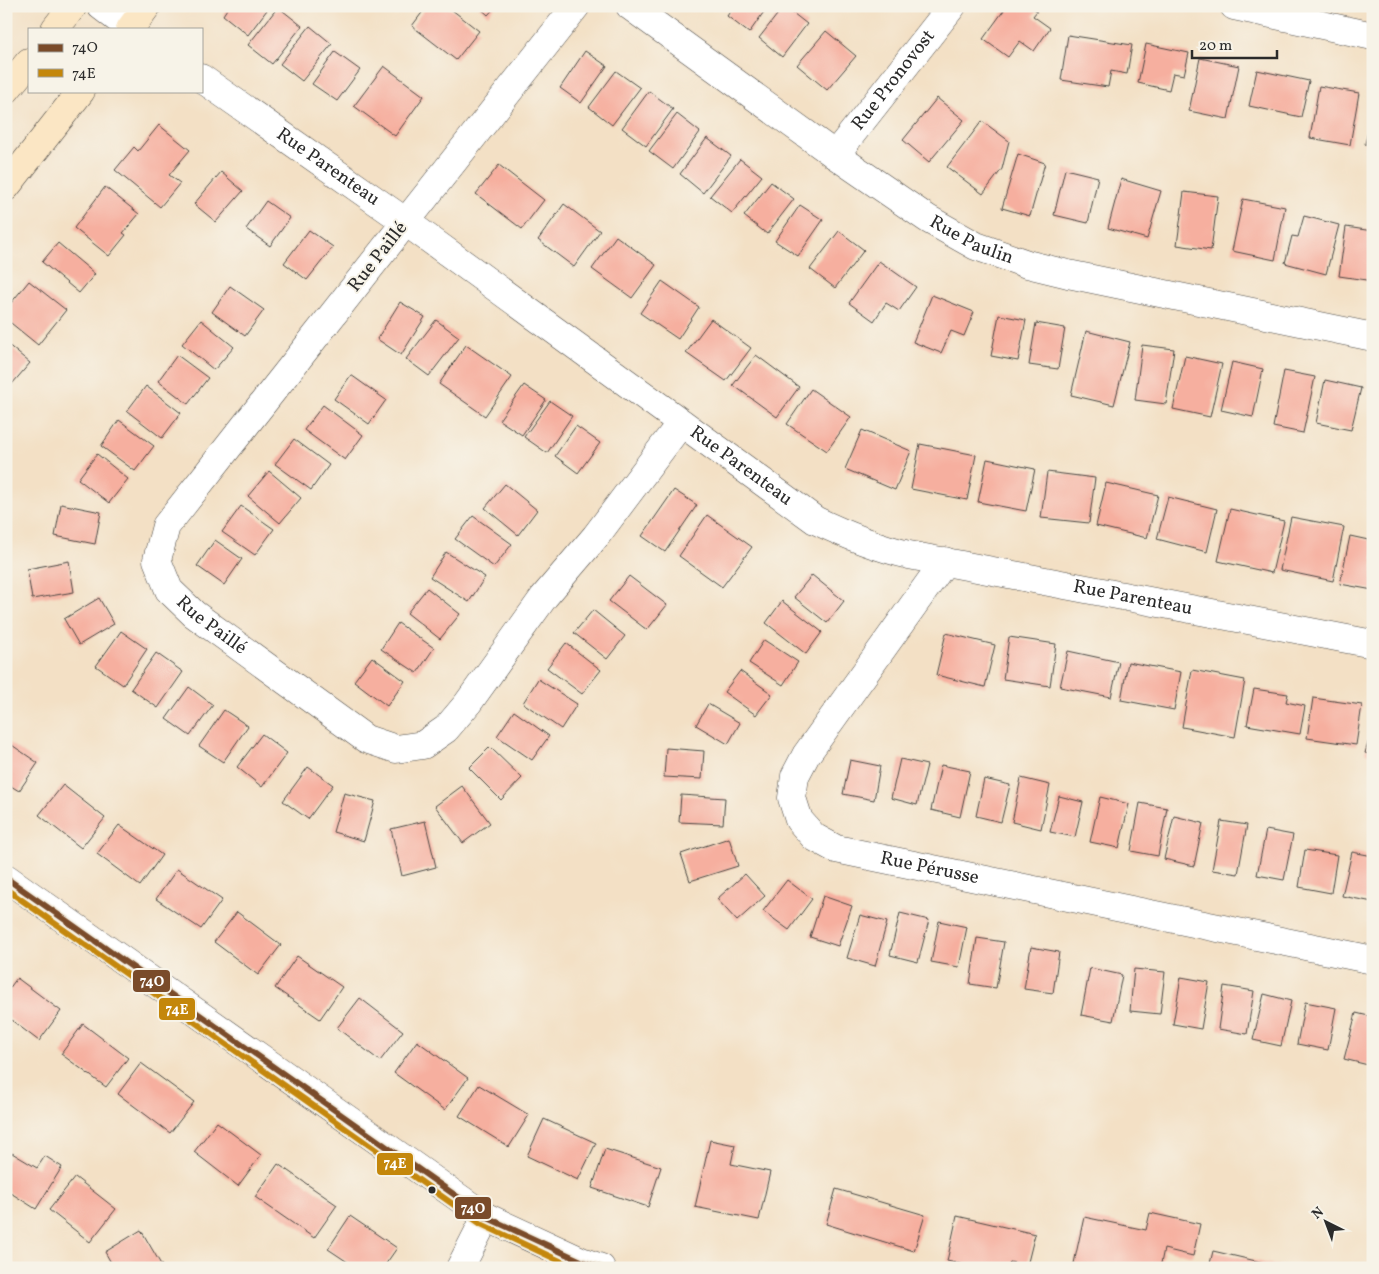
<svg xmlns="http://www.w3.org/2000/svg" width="1379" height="1274" font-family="Vollkorn,serif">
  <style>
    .building { fill: #f6af9f }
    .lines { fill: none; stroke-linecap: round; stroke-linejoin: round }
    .street-casing { stroke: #494642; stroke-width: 29 }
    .secondary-casing { stroke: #494642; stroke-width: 29 }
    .street { stroke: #fff; stroke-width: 28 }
    .secondary { stroke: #fbe6c4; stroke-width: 28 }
    .bus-1-casing { stroke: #f7f3e8; stroke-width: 10 }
    .bus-2-casing { stroke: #f7f3e8; stroke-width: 10 }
    .bus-1 { stroke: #7a4b2a; stroke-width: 6 }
    .bus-2 { stroke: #c4870b; stroke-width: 6 }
    .bus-dot { fill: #2b2b2b; stroke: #f7f3e8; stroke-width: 2 }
    .labels { text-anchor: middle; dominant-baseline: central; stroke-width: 4; stroke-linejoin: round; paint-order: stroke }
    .street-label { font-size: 19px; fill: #2b2b2b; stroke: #f7f3e8 }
    .line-badge { stroke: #f7f3e8; stroke-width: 2 }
    .badge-label { font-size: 14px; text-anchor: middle; font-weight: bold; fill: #fff }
  </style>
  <rect width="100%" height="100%" fill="#f7f3e8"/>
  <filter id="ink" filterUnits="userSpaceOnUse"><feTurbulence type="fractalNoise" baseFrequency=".02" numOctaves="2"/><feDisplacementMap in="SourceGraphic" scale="10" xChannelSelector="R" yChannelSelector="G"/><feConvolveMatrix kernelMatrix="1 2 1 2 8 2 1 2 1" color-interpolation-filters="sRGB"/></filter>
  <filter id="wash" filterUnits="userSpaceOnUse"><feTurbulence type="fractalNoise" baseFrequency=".0096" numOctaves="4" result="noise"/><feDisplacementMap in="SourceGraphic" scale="20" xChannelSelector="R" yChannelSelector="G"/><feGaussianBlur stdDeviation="1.12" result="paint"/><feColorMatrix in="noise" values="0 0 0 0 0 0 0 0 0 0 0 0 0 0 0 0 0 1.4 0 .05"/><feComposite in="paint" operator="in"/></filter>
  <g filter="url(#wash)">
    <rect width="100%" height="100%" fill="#f3e0c5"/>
    <g id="blocks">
      <g class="building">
        <polygon points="229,6 270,6 248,35 223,15"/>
        <polygon points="427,6 447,6 479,31 456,60 412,26"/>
        <polygon points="478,6 496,6 488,15"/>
        <polygon points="734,6 768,6 749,33 727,16"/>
        <polygon points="784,6 807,24 782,57 759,38"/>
        <polygon points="1007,6 1030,6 1037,11 1033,16 1050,28 1034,51 1020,41 1008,57 983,39"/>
        <polygon points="278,7 302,26 272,64 248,45"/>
        <polygon points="310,26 332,44 302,81 280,64"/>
        <polygon points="826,31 856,56 827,90 797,65"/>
        <polygon points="1068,35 1132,45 1127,74 1111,71 1108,87 1061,80"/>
        <polygon points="1146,44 1189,53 1184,75 1173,73 1169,90 1138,83"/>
        <polygon points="585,51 607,66 581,103 560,88"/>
        <polygon points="335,52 360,70 337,101 312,84"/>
        <polygon points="1200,58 1239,66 1228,119 1189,111"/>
        <polygon points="384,66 424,96 395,136 354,106"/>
        <polygon points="1257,70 1309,81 1301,117 1249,106"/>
        <polygon points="616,71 640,88 612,125 589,107"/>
        <polygon points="1319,86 1359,93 1350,145 1310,138"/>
        <polygon points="649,91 673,109 646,146 622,128"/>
        <polygon points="937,98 964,120 929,162 903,140"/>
        <polygon points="677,114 700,132 673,169 649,151"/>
        <polygon points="1372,114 1373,114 1373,146 1365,144"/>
        <polygon points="982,121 1009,141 1002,169 983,194 947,167"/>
        <polygon points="159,125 190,150 169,175 180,183 160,207 115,170 134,147 138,151"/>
        <polygon points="707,138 731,156 703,193 680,174"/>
        <polygon points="1018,154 1045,163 1030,216 1002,208"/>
        <polygon points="740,159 762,176 732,213 710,196"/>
        <polygon points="499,165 544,200 522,229 476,194"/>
        <polygon points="1065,169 1098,177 1088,223 1054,215"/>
        <polygon points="221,172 243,191 216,222 194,204"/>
        <polygon points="1121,179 1161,191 1147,239 1108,228"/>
        <polygon points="771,182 794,199 767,234 744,216"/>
        <polygon points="105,187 139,214 123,233 126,235 109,256 74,228"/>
        <polygon points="1184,192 1218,196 1211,250 1177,245"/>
        <polygon points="1243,199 1285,207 1275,260 1232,251"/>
        <polygon points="266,201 290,218 270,246 246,229"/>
        <polygon points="564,204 600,231 574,267 538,240"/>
        <polygon points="800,205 823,220 798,256 775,241"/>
        <polygon points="1304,216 1339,225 1326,274 1285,263 1292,236 1298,237"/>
        <polygon points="1346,227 1373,231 1373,281 1339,276"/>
        <polygon points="309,230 333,247 307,280 284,263"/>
        <polygon points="839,231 864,250 835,288 810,269"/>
        <polygon points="616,236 656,265 632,298 592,269"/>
        <polygon points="58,243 95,274 79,293 42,262"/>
        <polygon points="879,261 916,287 899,311 886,303 874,321 849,303"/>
        <polygon points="29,281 66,310 38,345 6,319 6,309"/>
        <polygon points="662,281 699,307 678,339 640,313"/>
        <polygon points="230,286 264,310 245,336 212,312"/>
        <polygon points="932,295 974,312 964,336 951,331 941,353 913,342"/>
        <polygon points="400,302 425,317 401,355 377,339"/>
        <polygon points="999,315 1026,320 1018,361 991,356"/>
        <polygon points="711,319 751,348 726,381 686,353"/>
        <polygon points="201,320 234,347 214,370 182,344"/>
        <polygon points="436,320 459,337 429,376 406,359"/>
        <polygon points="1036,323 1065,328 1058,369 1029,365"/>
        <polygon points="1086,331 1130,342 1114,405 1071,395"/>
        <polygon points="6,343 30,363 6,391"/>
        <polygon points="466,345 512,377 485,416 439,384"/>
        <polygon points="1142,345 1174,349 1166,404 1135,400"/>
        <polygon points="177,355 208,378 188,404 158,381"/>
        <polygon points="756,355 799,387 777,417 733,385"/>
        <polygon points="1185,356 1222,364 1210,417 1173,409"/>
        <polygon points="1232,362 1263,369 1253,417 1221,410"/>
        <polygon points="1284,371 1315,377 1303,433 1273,427"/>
        <polygon points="351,375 386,400 369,424 334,399"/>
        <polygon points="1325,380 1361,388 1351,430 1316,423"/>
        <polygon points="524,385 546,400 522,435 499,420"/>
        <polygon points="146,386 181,413 162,438 127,411"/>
        <polygon points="811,389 851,417 827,451 787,424"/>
        <polygon points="550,401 572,416 547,453 524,437"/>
        <polygon points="323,405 363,435 345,460 304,430"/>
        <polygon points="1372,417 1373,417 1373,444 1368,443"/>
        <polygon points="119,420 154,446 135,471 101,446"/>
        <polygon points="576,426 600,443 578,473 555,456"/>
        <polygon points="862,430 911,451 895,490 845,469"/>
        <polygon points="294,439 329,465 311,490 275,464"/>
        <polygon points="920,444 976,455 967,500 911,489"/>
        <polygon points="97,454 128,479 109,503 78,479"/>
        <polygon points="987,459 1035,469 1026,511 978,502"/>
        <polygon points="269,471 301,498 280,523 248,496"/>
        <polygon points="1047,472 1095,478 1089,523 1041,518"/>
        <polygon points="1106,483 1158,495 1147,538 1096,526"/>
        <polygon points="505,484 537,510 518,535 485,508"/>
        <polygon points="674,490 697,505 665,552 642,536"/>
        <polygon points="1168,497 1217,509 1207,552 1157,539"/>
        <polygon points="61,504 101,512 95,544 55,536"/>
        <polygon points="241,506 274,529 255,555 222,532"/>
        <polygon points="1230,509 1284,521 1272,573 1218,561"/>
        <polygon points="707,515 752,547 722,587 679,556"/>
        <polygon points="473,516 512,544 494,567 455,539"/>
        <polygon points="1291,517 1344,527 1333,581 1280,570"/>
        <polygon points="1350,536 1373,541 1373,590 1340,584"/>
        <polygon points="215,540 242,559 224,585 197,566"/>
        <polygon points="446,552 485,577 469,602 430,577"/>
        <polygon points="69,561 74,592 32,599 27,569"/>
        <polygon points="812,575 844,601 827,623 794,597"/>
        <polygon points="629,576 667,605 647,630 609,601"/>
        <polygon points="427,588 460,614 440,639 407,613"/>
        <polygon points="99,598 114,624 79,645 64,619"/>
        <polygon points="782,601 822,632 806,654 766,623"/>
        <polygon points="593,610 625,636 607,659 574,633"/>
        <polygon points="398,623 434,648 417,673 381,649"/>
        <polygon points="121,631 147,649 123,685 96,666"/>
        <polygon points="946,633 995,645 985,687 936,675"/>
        <polygon points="1009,637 1056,644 1050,686 1003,679"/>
        <polygon points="764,640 798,662 783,685 749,663"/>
        <polygon points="566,643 601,670 582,694 547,668"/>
        <polygon points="1068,651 1119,662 1111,697 1060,687"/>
        <polygon points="156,653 183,672 158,708 131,689"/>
        <polygon points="372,657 405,681 387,706 354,681"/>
        <polygon points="1128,662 1181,672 1174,710 1121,700"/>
        <polygon points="1192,670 1245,680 1235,737 1182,727"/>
        <polygon points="740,671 772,694 756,715 724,692"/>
        <polygon points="538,679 577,704 561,729 523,703"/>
        <polygon points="189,687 213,705 190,736 166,719"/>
        <polygon points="1254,689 1288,694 1286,702 1305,706 1300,734 1247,725"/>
        <polygon points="1313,698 1362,705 1356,745 1307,738"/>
        <polygon points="708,704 740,723 728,744 696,725"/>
        <polygon points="224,710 248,726 223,762 199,746"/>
        <polygon points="514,711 549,736 532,760 497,736"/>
        <polygon points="1372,730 1373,730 1373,755 1365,753"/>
        <polygon points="262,734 287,753 262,787 237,767"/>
        <polygon points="6,741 38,763 19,791 6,783"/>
        <polygon points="490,747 522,778 501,800 469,768"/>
        <polygon points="666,748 704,751 702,779 664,777"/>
        <polygon points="900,759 927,765 917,805 891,798"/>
        <polygon points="850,760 880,766 874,800 843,794"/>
        <polygon points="941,765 970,771 960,817 931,810"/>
        <polygon points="308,767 333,785 308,819 283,801"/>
        <polygon points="1021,778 1050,785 1041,829 1012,822"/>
        <polygon points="984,779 1010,785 1001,822 976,816"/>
        <polygon points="63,785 105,818 81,848 39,815"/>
        <polygon points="462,786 490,823 463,843 435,806"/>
        <polygon points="344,793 375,801 364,841 333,832"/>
        <polygon points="681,795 725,798 723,824 679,822"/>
        <polygon points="1059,796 1083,802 1075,837 1050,832"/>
        <polygon points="1100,797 1129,804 1119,848 1090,842"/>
        <polygon points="1140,803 1167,808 1158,856 1131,851"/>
        <polygon points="1174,816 1203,823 1194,866 1164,859"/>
        <polygon points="425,821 436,867 402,876 391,829"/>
        <polygon points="1221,821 1247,825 1238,874 1212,870"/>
        <polygon points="119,825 162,855 140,886 97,854"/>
        <polygon points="1266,830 1293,835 1284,880 1257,875"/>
        <polygon points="729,838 738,866 690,881 681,854"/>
        <polygon points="1305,850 1337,855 1331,893 1299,887"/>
        <polygon points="1352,852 1373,856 1373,902 1342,896"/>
        <polygon points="177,869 222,900 201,929 156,899"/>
        <polygon points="745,874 765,896 737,921 717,899"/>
        <polygon points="787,880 812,899 789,930 763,911"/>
        <polygon points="823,896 852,906 838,946 810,937"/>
        <polygon points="237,912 281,945 258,975 214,942"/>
        <polygon points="900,913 929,920 918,962 890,955"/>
        <polygon points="860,915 887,922 875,966 847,958"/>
        <polygon points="939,921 967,927 959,967 931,962"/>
        <polygon points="977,938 1004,942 996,988 970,984"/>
        <polygon points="1031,947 1059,952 1053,993 1024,989"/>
        <polygon points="297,956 342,987 320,1019 275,988"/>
        <polygon points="1090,968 1122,975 1113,1021 1081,1015"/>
        <polygon points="1134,969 1165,972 1160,1014 1130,1011"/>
        <polygon points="1181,977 1209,982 1201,1029 1173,1024"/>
        <polygon points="17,978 61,1011 39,1041 6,1016 6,993"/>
        <polygon points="1224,986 1254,991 1247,1034 1218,1029"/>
        <polygon points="1264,994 1291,1001 1281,1046 1253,1040"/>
        <polygon points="360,998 403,1031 380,1061 337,1028"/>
        <polygon points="1305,1002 1336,1008 1328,1050 1297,1044"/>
        <polygon points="1356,1013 1373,1017 1372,1066 1344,1059"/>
        <polygon points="83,1024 128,1058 106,1087 61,1054"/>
        <polygon points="417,1041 468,1078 445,1110 394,1073"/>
        <polygon points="141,1063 194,1102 170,1133 118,1094"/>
        <polygon points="479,1085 529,1115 509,1147 459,1116"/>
        <polygon points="544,1119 596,1143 578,1180 527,1156"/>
        <polygon points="217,1122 261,1155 238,1186 194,1152"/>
        <polygon points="710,1140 735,1145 731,1164 770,1172 759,1220 695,1207"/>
        <polygon points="605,1149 661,1167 648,1207 592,1188"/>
        <polygon points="12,1153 37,1168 45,1156 62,1167 36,1209 6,1190 6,1163"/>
        <polygon points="278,1164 337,1205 314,1238 255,1197"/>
        <polygon points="75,1177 116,1209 90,1242 49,1210"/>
        <polygon points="836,1189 925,1215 914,1251 826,1224"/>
        <polygon points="1150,1213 1200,1224 1193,1256 1164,1249 1160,1268 1073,1268 1084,1217 1146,1230"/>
        <polygon points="350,1216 397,1248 383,1268 350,1268 352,1265 328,1249"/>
        <polygon points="957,1216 1035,1234 1027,1266 1010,1262 1008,1268 977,1268 947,1261"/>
        <polygon points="141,1230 163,1268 114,1268 105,1252"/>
        <polygon points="1213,1251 1282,1267 1282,1268 1209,1268"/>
      </g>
    </g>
  </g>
  <g filter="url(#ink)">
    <use href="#blocks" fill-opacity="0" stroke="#494642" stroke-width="1"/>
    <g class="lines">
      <g class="street-casing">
        <g id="street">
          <polyline points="101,6 131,29"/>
          <path id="s1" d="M576,6L166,526L157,560L169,590L194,614L366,739L396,749L423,745L446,729L468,703L544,597L596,536L681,423"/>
          <path id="s2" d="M630,6L835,155L928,219L976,246L1027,264L1068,274L1373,337"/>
          <polyline points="1234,6 1373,36"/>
          <path id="s3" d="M201,78L406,222L815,520C846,535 876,547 909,555L1373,644"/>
          <path id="s4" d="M835,155L952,6"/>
          <path id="s5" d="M945,561L806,755L795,776L792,798L799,820L814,837L836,849L1373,960"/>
          <polyline points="6,878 486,1217 581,1261 601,1268"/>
          <polyline points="460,1268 486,1217"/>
        </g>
      </g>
      <g class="secondary-casing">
        <g id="secondary">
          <polyline points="55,29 73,6"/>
          <polyline points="130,29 147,6"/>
          <polyline points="6,90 29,62"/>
          <polyline points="6,187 81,91"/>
        </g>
      </g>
      <use href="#street" class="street"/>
      <use href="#secondary" class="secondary"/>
      <g class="bus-1-casing">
        <polyline id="bus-1" points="6,878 486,1217 581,1261 600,1268"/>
      </g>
      <g class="bus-2-casing">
        <polyline id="bus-2" points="6,889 481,1224 575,1268"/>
      </g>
      <use href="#bus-1" class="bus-1"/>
      <use href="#bus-2" class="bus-2"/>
    </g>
  </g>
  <circle class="bus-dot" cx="432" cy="1190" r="4.5"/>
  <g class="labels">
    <g class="street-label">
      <text stroke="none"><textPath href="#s4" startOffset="95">Rue Pronovost</textPath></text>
      <text stroke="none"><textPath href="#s3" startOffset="155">Rue Parenteau</textPath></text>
      <text stroke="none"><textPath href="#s2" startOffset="415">Rue Paulin</textPath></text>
      <text transform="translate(378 257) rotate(-52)">Rue Paillé</text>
      <text stroke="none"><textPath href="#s3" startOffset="665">Rue Parenteau</textPath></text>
      <text stroke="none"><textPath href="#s3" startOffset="1085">Rue Parenteau</textPath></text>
      <text stroke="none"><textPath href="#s1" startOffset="785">Rue Paillé</textPath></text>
      <text stroke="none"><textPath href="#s5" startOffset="451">Rue Pérusse</textPath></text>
    </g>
  </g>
  <g class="line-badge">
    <rect x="132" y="969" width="39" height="24" rx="5" fill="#7a4b2a"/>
    <rect x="158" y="997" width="38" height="24" rx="5" fill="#c4870b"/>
    <rect x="376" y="1152" width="38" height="24" rx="5" fill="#c4870b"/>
    <rect x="454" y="1196" width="38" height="24" rx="5" fill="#7a4b2a"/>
  </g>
  <g class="badge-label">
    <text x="152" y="986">74O</text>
    <text x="177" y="1014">74E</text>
    <text x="395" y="1168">74E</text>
    <text x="473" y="1213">74O</text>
  </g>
  <rect width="1379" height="1274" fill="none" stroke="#f7f3e8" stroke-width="25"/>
  <rect x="28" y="28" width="175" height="65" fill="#f7f3e8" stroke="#a5a39c"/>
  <rect x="38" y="44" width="25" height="8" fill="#7a4b2a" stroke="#a5a39c"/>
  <text x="72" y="52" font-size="15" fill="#2b2b2b">74O</text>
  <rect x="38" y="69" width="25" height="8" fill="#c4870b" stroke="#a5a39c"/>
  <text x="72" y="78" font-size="15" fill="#2b2b2b">74E</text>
  <g transform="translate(1326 1222) rotate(318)" stroke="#f7f3e8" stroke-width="4" paint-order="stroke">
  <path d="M0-4L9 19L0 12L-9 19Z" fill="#2b2b2b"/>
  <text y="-8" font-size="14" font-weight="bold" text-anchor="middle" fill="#2b2b2b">N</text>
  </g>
  <path d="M1192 50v8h85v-8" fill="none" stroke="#2b2b2b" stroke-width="2.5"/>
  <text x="1199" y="50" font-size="15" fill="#2b2b2b" stroke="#f7f3e8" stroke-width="4" paint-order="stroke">20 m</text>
</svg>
